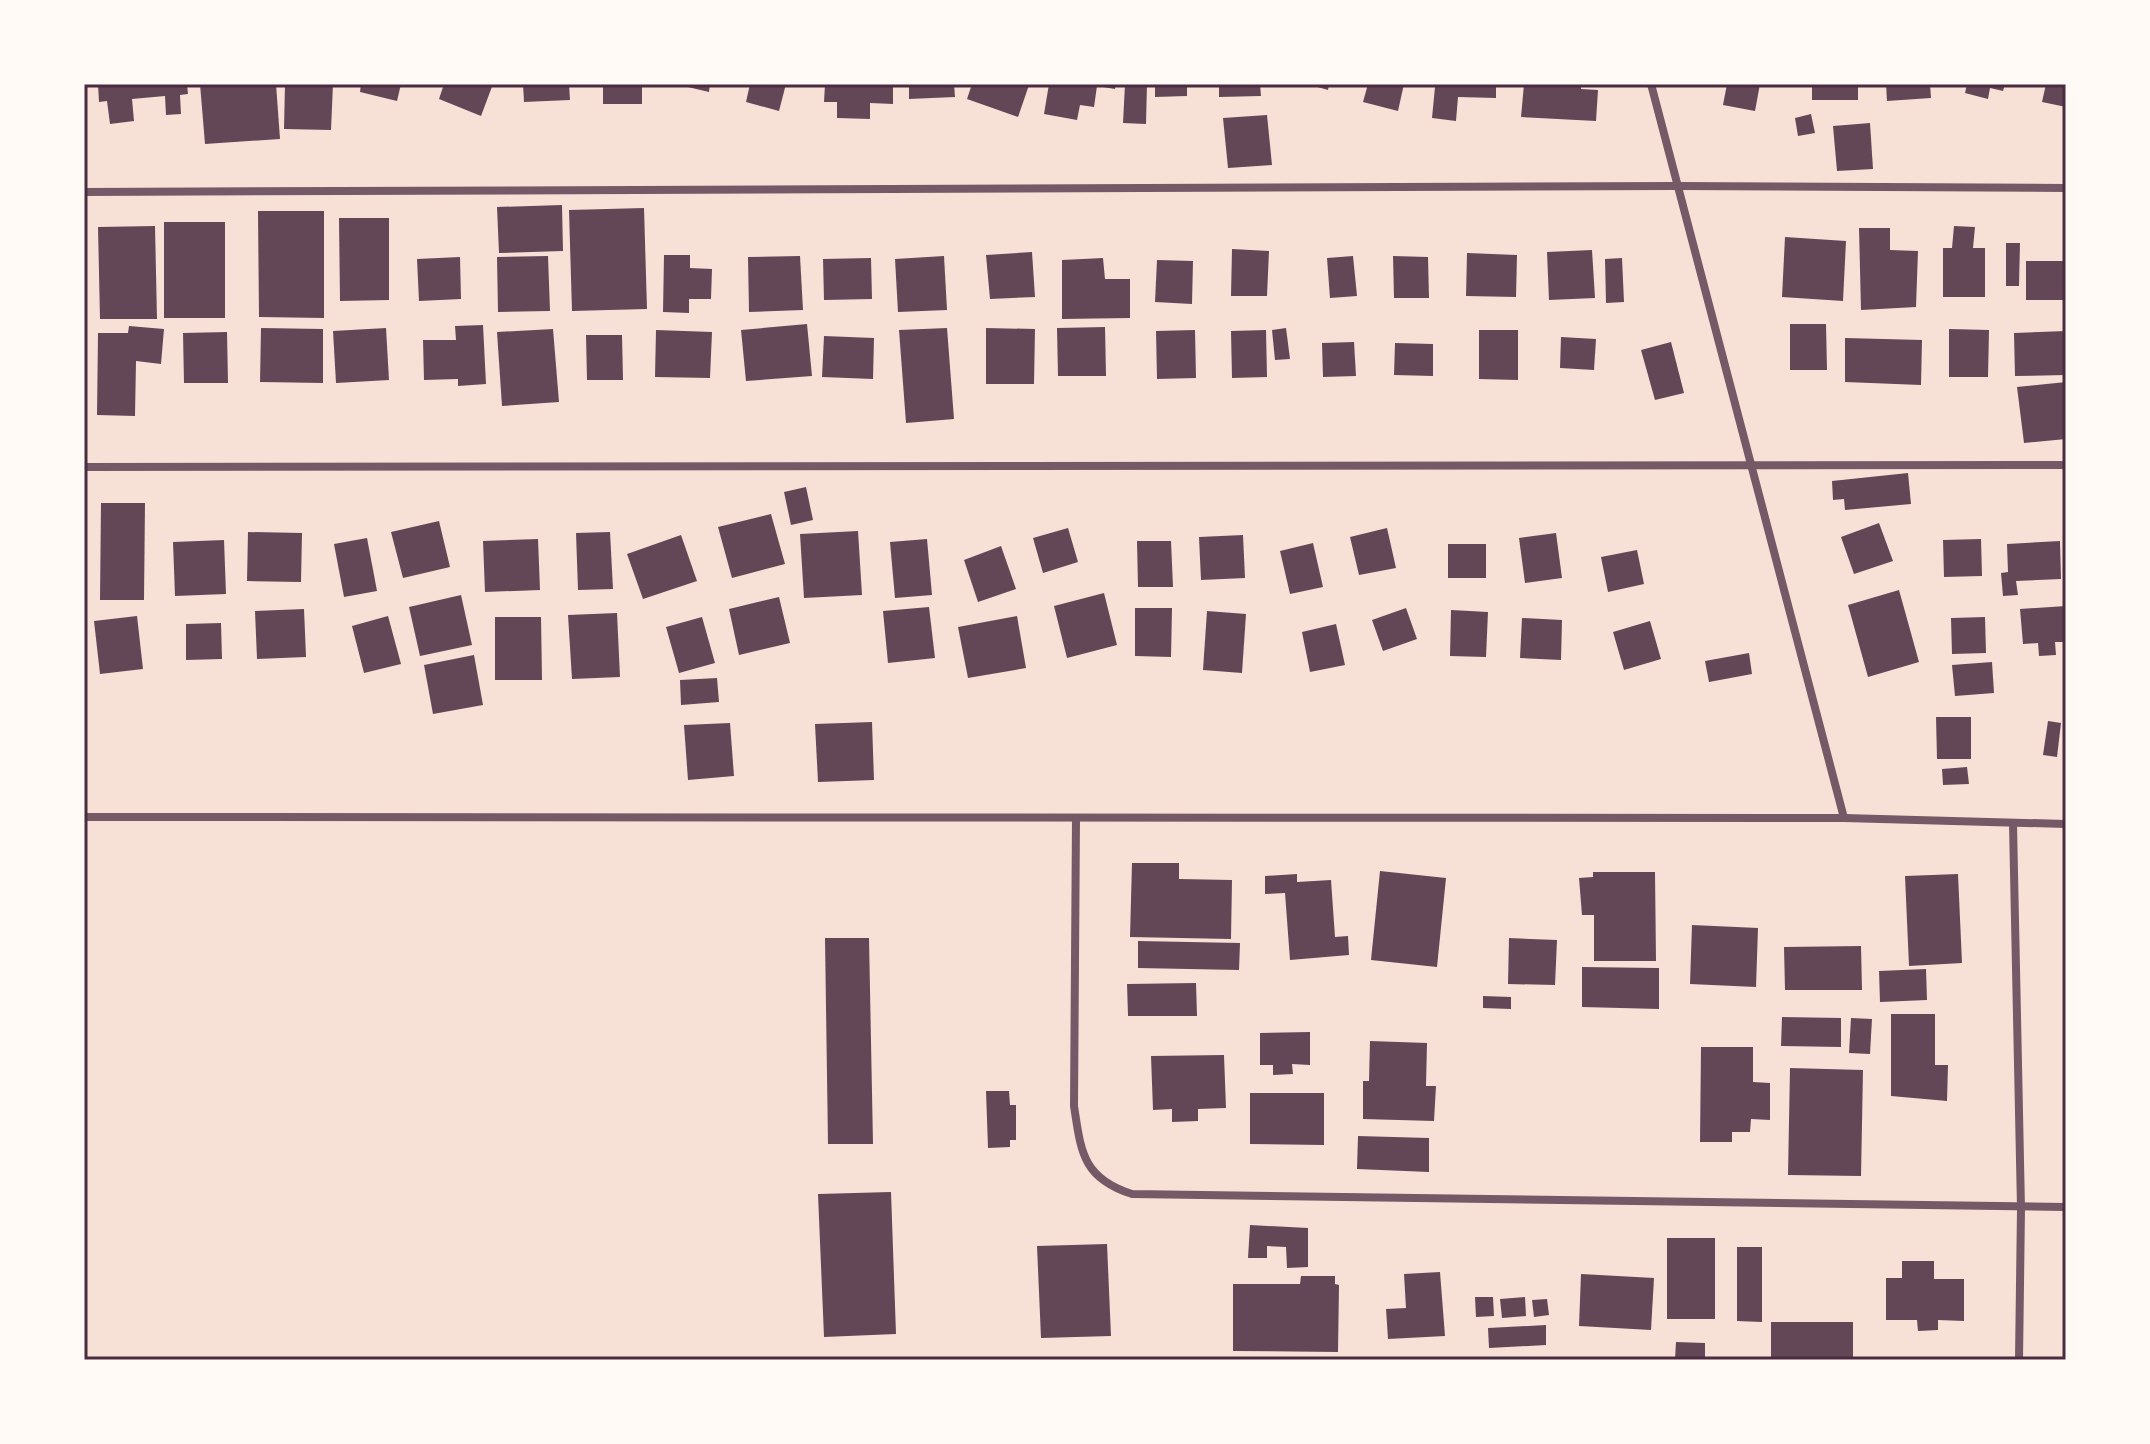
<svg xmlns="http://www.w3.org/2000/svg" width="2150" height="1444" font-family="'PT Sans Narrow',sans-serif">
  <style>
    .building { fill: #644757 }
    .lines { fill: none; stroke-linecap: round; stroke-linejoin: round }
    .minor { stroke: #755966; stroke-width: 8 }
    .neatline { fill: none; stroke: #4a2c40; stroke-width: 3 }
  </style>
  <rect width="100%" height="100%" fill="#f7e1d7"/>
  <g class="building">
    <polygon points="98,84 187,84 188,94 180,95 181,114 166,115 165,96 132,99 134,121 110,124 107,101 99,102"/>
    <polygon points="200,84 276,84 280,139 205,144"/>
    <polygon points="285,84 333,84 331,130 284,129"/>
    <polygon points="361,84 401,84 397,101 360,92"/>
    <polygon points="444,84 493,84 481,116 439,99"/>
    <polygon points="523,84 569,84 570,100 524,102"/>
    <rect x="603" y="84" width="39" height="20"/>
    <polygon points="675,84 710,84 709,92"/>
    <polygon points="750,84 786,84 779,111 746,102"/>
    <polygon points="825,84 893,84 893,104 870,103 870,119 837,118 837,102 824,102"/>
    <polygon points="909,84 954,84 955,97 909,99"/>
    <polygon points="972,84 1027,84 1029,85 1018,117 967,99"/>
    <polygon points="1049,84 1116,84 1115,89 1097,86 1094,107 1080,105 1077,120 1044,114"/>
    <polygon points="1125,84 1147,84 1146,124 1123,123"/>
    <polygon points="1155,84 1187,84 1187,96 1155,97"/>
    <polygon points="1219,84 1260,84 1261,96 1219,97"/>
    <polygon points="1307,84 1329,84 1328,90"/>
    <polygon points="1368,84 1404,84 1398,111 1363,102"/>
    <polygon points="1444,84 1496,84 1496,98 1458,97 1456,121 1432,118 1435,87 1444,87"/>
    <polygon points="1524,84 1581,84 1581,89 1598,90 1596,121 1521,117"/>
    <polygon points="1727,84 1760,84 1755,111 1723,105"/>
    <rect x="1812" y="84" width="46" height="16"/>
    <polygon points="1886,84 1930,84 1931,98 1887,101"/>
    <polygon points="1967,84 2005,84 2003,91 1990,88 1988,99 1965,93"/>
    <polygon points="2046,84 2066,84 2066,107 2042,102"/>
    <polygon points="1811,114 1815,133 1798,136 1795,118"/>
    <polygon points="1267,115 1272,165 1228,168 1223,118"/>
    <polygon points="1870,123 1873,169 1837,171 1833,126"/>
    <polygon points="562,205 563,251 499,253 497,207"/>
    <polygon points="644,208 647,309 572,311 569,210"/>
    <polygon points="258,211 324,211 324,318 259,317"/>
    <polygon points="339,218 389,218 389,300 340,301"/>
    <rect x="164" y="222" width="61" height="96"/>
    <polygon points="155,226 157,319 100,319 98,227"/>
    <polygon points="1954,226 1975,227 1973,248 1985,248 1985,297 1943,297 1943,248 1952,248"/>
    <polygon points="1859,228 1890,228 1890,250 1918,251 1916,307 1861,310"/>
    <polygon points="1785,237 1846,241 1843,301 1782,297"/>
    <polygon points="2006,243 2020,243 2019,286 2006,286"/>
    <polygon points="1232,249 1269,251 1267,296 1231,296"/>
    <polygon points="1592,250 1595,298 1549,300 1547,252"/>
    <polygon points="1032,252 1035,297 990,299 986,255"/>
    <polygon points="1467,253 1517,255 1516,297 1466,296"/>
    <polygon points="664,255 690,255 690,268 712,269 711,299 689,299 689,313 663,312"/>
    <polygon points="548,256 550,311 498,312 497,257"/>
    <polygon points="800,256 803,310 749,312 748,257"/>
    <polygon points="944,256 947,310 898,312 895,259"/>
    <polygon points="1353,256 1357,296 1330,298 1327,258"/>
    <polygon points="1393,256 1428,257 1429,298 1394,298"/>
    <polygon points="460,257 461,299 419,301 417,259"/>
    <polygon points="871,258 872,299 824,300 823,259"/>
    <polygon points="1103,258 1105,279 1130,279 1130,318 1062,319 1062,260"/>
    <polygon points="1622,258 1624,302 1606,303 1605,259"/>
    <polygon points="1157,260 1193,261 1192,304 1155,302"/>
    <rect x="2026" y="261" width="38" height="39"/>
    <polygon points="807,324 812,376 746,381 741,330"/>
    <polygon points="1790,324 1826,324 1827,370 1790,370"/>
    <polygon points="483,325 486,384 458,386 458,379 424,380 423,340 456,340 455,326"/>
    <polygon points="129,326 164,329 161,364 136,361 135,416 97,415 98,333 128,333"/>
    <polygon points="1105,327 1106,376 1058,376 1057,328"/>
    <polygon points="261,328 323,329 323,383 260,382"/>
    <polygon points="386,328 389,380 336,383 333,331"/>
    <polygon points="947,328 954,419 906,423 899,330"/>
    <polygon points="986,328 1035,329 1034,384 986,384"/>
    <polygon points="1286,328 1290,359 1275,360 1272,330"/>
    <polygon points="553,329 559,402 502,406 497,332"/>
    <polygon points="1949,329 1989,330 1988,377 1949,377"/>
    <polygon points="656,330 712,332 710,378 655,377"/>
    <polygon points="1195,330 1196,378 1157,379 1156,331"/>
    <polygon points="1266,330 1267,377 1232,378 1231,331"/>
    <polygon points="1479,330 1518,330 1518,380 1479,379"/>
    <polygon points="2066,331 2066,375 2015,376 2014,333"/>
    <polygon points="227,332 228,383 184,383 183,333"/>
    <polygon points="586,335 622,335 623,380 587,380"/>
    <polygon points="824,336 874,338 873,379 822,377"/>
    <polygon points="1561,337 1596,339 1594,370 1560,368"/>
    <polygon points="1845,338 1922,340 1921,385 1845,382"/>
    <polygon points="1354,342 1356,376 1323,377 1322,343"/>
    <polygon points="1671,342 1684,393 1655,400 1641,350"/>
    <polygon points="1395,343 1433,344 1433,376 1394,375"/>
    <polygon points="2066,382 2066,439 2024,443 2017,387"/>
    <polygon points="1908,473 1911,504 1845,510 1844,499 1833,500 1832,481"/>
    <polygon points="806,487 813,520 791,525 784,492"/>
    <polygon points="101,503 145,503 144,600 100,600"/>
    <polygon points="771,514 785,564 732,578 718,527"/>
    <polygon points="439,521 450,567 403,578 391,532"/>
    <polygon points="1879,523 1893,561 1854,574 1841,537"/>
    <polygon points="1068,528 1078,562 1043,573 1033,538"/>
    <polygon points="1387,528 1396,568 1359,575 1350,537"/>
    <polygon points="858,531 862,595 804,598 800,534"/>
    <polygon points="248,532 302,533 301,582 247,581"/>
    <polygon points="610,532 613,589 578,590 576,533"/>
    <polygon points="1556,533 1562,578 1525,583 1519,538"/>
    <polygon points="681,535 697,581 643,599 627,554"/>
    <polygon points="1243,535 1245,578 1201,580 1199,537"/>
    <polygon points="367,538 377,591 344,597 334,544"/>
    <polygon points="538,539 540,590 485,592 483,541"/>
    <polygon points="927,539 932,595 895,598 890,542"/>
    <polygon points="1981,539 1982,576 1944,577 1943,540"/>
    <polygon points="224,540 226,594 175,596 173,542"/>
    <polygon points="1137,541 1171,541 1173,587 1138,587"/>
    <polygon points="2060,541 2061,579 2016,581 2018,595 2003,596 2001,573 2008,572 2007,544"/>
    <polygon points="1313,543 1323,587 1290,594 1280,551"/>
    <rect x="1448" y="544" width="38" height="34"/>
    <polygon points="1001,546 1016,589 978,602 964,560"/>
    <polygon points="1637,550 1644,584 1608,592 1601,557"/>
    <polygon points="1899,590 1919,662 1868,677 1848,605"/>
    <polygon points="1104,593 1117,645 1067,658 1054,606"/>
    <polygon points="461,595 472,645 420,656 409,607"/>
    <polygon points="779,597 790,643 739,655 729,609"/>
    <polygon points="2066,606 2066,642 2055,642 2056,655 2039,656 2038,643 2023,644 2020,609"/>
    <polygon points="929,607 935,658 888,663 883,611"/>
    <polygon points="1135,608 1172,608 1171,657 1135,656"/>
    <polygon points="1406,608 1417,639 1383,651 1372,620"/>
    <polygon points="304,609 306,657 257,659 255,611"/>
    <polygon points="1451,610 1488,612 1486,657 1450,656"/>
    <polygon points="1207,611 1246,614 1242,673 1203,670"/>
    <polygon points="617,613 620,677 572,679 568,615"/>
    <polygon points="137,616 143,669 100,674 94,621"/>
    <polygon points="388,616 401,664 364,673 352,626"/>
    <polygon points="1017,616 1026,668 968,678 958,627"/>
    <polygon points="495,617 541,617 542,680 495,680"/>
    <polygon points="702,617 715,663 679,673 666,627"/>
    <polygon points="1985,617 1986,653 1952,654 1951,618"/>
    <polygon points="1522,618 1562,620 1561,660 1520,658"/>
    <polygon points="1650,621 1661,659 1624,670 1613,632"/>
    <polygon points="221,623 222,659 186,660 186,624"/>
    <polygon points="1336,624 1345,665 1310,672 1302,632"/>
    <polygon points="1749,653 1752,674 1709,682 1705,661"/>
    <polygon points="474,655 483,705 433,714 424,665"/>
    <polygon points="1992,662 1994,693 1955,696 1952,665"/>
    <polygon points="717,678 719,702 681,705 680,680"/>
    <polygon points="1936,717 1971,717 1971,759 1937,759"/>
    <polygon points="2048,721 2061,723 2057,757 2043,755"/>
    <polygon points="872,722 874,780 818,782 815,724"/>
    <polygon points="730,723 734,776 688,780 684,725"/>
    <polygon points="1967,767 1969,784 1943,785 1942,769"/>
    <polygon points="1132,863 1179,863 1179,879 1232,880 1231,939 1130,937"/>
    <polygon points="1380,871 1446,878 1437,967 1371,960"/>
    <polygon points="1593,872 1655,872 1656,961 1594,961 1594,915 1582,915 1579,878 1593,877"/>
    <polygon points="1297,874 1297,882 1331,880 1335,937 1348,936 1349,955 1290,960 1285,893 1265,894 1265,876"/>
    <polygon points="1958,874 1962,963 1909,966 1905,876"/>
    <polygon points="1692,925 1758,928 1756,987 1690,984"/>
    <polygon points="825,938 869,938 873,1144 828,1144"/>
    <polygon points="1509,938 1557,940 1555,985 1508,984"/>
    <polygon points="1138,941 1240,943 1239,970 1138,968"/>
    <polygon points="1861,946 1862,990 1785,990 1784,947"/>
    <polygon points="1582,967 1659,968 1659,1009 1582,1007"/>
    <polygon points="1926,969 1927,1000 1880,1002 1879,971"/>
    <polygon points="1196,983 1197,1016 1128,1016 1127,984"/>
    <polygon points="1483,996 1511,997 1511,1009 1483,1008"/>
    <polygon points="1891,1014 1935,1014 1935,1065 1948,1065 1947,1101 1891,1096"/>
    <polygon points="1782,1017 1841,1018 1841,1047 1781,1046"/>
    <polygon points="1851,1018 1872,1019 1870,1054 1849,1053"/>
    <polygon points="1310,1032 1310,1065 1292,1064 1293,1074 1273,1075 1273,1065 1260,1065 1260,1033"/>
    <polygon points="1370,1041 1427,1043 1426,1086 1436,1086 1434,1121 1363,1119 1363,1081 1369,1081"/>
    <polygon points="1701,1047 1753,1047 1753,1082 1770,1083 1770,1120 1751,1119 1750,1132 1732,1132 1732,1142 1700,1142"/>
    <polygon points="1224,1055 1226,1108 1198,1109 1198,1121 1172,1122 1172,1109 1153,1110 1151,1056"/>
    <polygon points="1790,1068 1863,1070 1861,1176 1788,1175"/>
    <polygon points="986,1091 1009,1091 1010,1105 1016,1105 1016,1140 1010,1140 1010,1147 988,1148"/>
    <polygon points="1250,1093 1324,1093 1324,1145 1250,1144"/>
    <polygon points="1358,1136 1429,1138 1429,1172 1357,1169"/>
    <polygon points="891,1192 896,1334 824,1337 818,1194"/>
    <polygon points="1250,1225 1308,1228 1308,1267 1287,1268 1286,1247 1267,1246 1267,1258 1248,1258"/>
    <rect x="1667" y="1238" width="48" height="81"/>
    <polygon points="1107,1244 1111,1336 1041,1338 1037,1246"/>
    <polygon points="1737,1247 1762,1247 1762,1322 1737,1321"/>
    <polygon points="1902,1261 1934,1261 1934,1279 1964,1279 1964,1321 1938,1320 1938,1330 1918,1331 1917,1320 1886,1320 1886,1278 1902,1278"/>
    <polygon points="1440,1272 1445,1336 1388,1339 1386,1309 1406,1308 1404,1274"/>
    <polygon points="1581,1274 1654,1278 1651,1330 1579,1326"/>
    <polygon points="1301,1276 1335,1276 1335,1284 1339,1285 1338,1352 1233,1351 1233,1284 1300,1284"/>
    <polygon points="1475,1297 1493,1297 1494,1316 1476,1317"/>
    <polygon points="1525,1297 1526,1316 1502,1318 1500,1299"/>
    <polygon points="1547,1299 1549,1315 1534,1317 1532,1300"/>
    <rect x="1771" y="1322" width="82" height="38"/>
    <polygon points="1546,1325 1546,1345 1489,1348 1488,1328"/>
    <polygon points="1676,1342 1705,1343 1705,1360 1675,1359"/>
  </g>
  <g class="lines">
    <g class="minor">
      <polyline points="1651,84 1844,818"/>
      <polyline points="84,192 1676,186 2066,188"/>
      <polyline points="84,467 2066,465"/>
      <polyline points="84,817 1844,818 2066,824"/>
      <path d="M1076,818L1074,1106C1081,1151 1082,1178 1132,1194L2066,1207"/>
      <polyline points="2013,824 2021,1208 2019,1360"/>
    </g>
  </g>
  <rect width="2150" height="1444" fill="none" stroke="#fffaf5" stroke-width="172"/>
  <rect x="86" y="86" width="1978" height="1272" class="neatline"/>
</svg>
